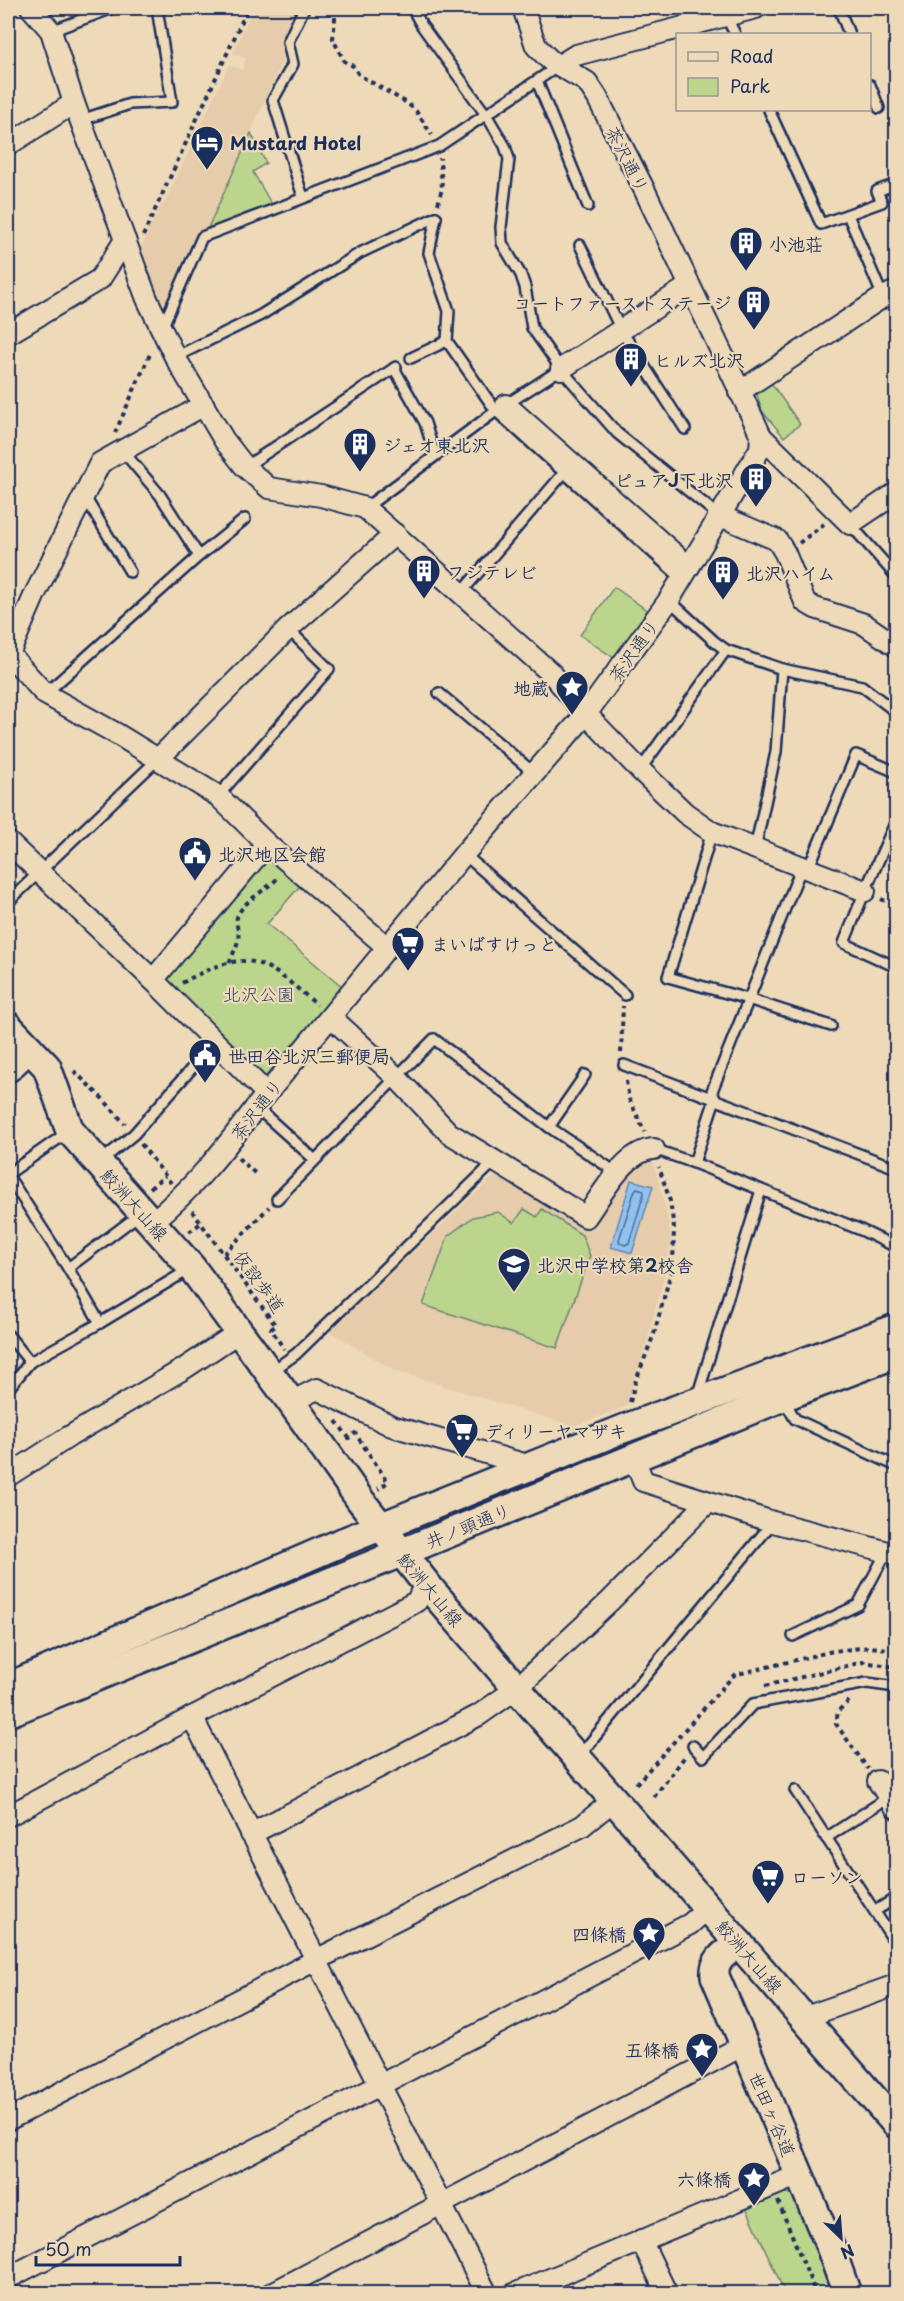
<svg xmlns="http://www.w3.org/2000/svg" width="904" height="2301" font-family="'Playpen Sans','Klee One',sans-serif">
  <style>
    .built { fill: #e6ccaa }
    .green { fill: #bcd58c; stroke: #6c8275; stroke-width: 1.5 }
    .water { fill: #91c1ed; stroke: #6287b4; stroke-width: 1.5 }
    .lines { fill: none; stroke-linecap: round; stroke-linejoin: round }
    .shore { stroke: #4a6997; stroke-width: 1.5 }
    .lane-casing { stroke: #1b2f5e; stroke-width: 14 }
    .street-casing { stroke: #1b2f5e; stroke-width: 24 }
    .secondary-casing { stroke: #1b2f5e; stroke-width: 32 }
    .path { stroke: #1b2f5e; stroke-width: 4; stroke-dasharray: 4.5 4.5; stroke-linecap: butt }
    .lane { stroke: #eedab8; stroke-width: 9 }
    .street { stroke: #eedab8; stroke-width: 20 }
    .secondary { stroke: #eedab8; stroke-width: 27 }
    .labels { text-anchor: middle; dominant-baseline: central; stroke-width: 4.5; stroke-linejoin: round; paint-order: stroke }
    .poi-label { font-size: 18px; font-weight: bold; fill: #1b2f5e; stroke: #eedab8; text-anchor: start }
    .street-label { font-size: 18px; fill: #1b2f5e; stroke: #eedab8 }
    .park-label { font-size: 18px; fill: #334865; stroke: #eedab8 }
  </style>
  <rect width="100%" height="100%" fill="#eedab8"/>
  <filter id="ink" filterUnits="userSpaceOnUse"><feTurbulence type="fractalNoise" baseFrequency=".0167" numOctaves="2"/><feDisplacementMap in="SourceGraphic" scale="12" xChannelSelector="R" yChannelSelector="G"/><feConvolveMatrix kernelMatrix="1 2 1 2 8 2 1 2 1" color-interpolation-filters="sRGB"/></filter>
  <g filter="url(#ink)">
    <g class="built">
      <polygon points="253,8 298,8 282,40 284,57 208,228 195,236 166,304 155,303 136,258 161,205 164,204 229,65 242,70 246,58 233,53"/>
      <polygon points="652,1159 664,1202 671,1236 669,1256 646,1346 635,1376 627,1406 574,1426 395,1371 329,1331 493,1177 504,1175 589,1229 634,1168"/>
    </g>
    <g class="green">
      <polygon points="251,133 266,163 253,172 272,205 208,228"/>
      <polygon points="771,383 800,424 784,437 762,411 757,395"/>
      <polygon points="614,587 648,611 614,658 580,635"/>
      <polygon points="273,855 305,880 267,924 343,987 263,1079 164,977 265,857"/>
      <polygon points="524,1209 537,1217 542,1209 582,1235 590,1256 557,1348 423,1305 448,1236 473,1217 498,1212 514,1223"/>
      <polygon points="781,2192 796,2195 832,2293 785,2293 745,2205"/>
    </g>
    <polygon class="water" points="631,1180 653,1186 632,1253 611,1247"/>
    <g class="lines">
      <polygon class="shore" points="637,1188 643,1190 644,1193 629,1243 625,1245 620,1243 619,1240 635,1190"/>
      <g class="lane-casing">
        <g id="lane">
          <polyline points="412,8 422,26 487,116 505,146 509,159 501,227 502,243 521,275 525,287 532,328 561,369 617,433 718,515"/>
          <polyline points="839,8 849,34"/>
          <polyline points="725,14 735,34"/>
          <polyline points="51,31 113,8"/>
          <polyline points="537,81 588,206"/>
          <polyline points="870,85 879,108"/>
          <polyline points="769,110 821,224 882,202 877,191 896,184"/>
          <polyline points="81,120 130,104 172,102 157,8"/>
          <polyline points="303,197 273,100 293,64 288,42 304,8"/>
          <polyline points="848,215 883,297"/>
          <polyline points="436,217 429,253 449,311 447,341 496,411 682,579"/>
          <polyline points="580,245 621,330 685,429"/>
          <polyline points="162,328 202,237 439,146 560,65"/>
          <polyline points="175,357 261,315 360,253 436,217"/>
          <polyline points="411,358 447,341"/>
          <polyline points="394,368 425,423 435,455"/>
          <polyline points="122,450 160,495 199,556"/>
          <polyline points="245,467 396,367"/>
          <polyline points="85,497 130,572"/>
          <polyline points="365,508 496,411 561,369"/>
          <polyline points="850,524 896,576"/>
          <polyline points="460,594 563,474"/>
          <polyline points="669,600 715,642 726,650 782,669 776,752 755,849"/>
          <polyline points="782,669 862,686 896,712"/>
          <polyline points="439,693 534,773"/>
          <polyline points="45,694 199,556 245,519"/>
          <polyline points="640,770 726,650"/>
          <polyline points="218,796 329,669 288,629"/>
          <polyline points="896,821 865,891 844,943 896,967"/>
          <polyline points="712,832 668,977 748,999 831,1026"/>
          <polyline points="464,854 625,995"/>
          <polyline points="808,869 856,755 896,772"/>
          <polyline points="8,902 158,759"/>
          <polyline points="624,1065 896,1168"/>
          <polyline points="256,1107 314,1159"/>
          <polyline points="549,1127 585,1075"/>
          <polyline points="654,1149 694,1163 861,1230 896,1247"/>
          <polyline points="101,1161 134,1134 215,1042"/>
          <polyline points="694,1163 715,1099 712,1091 802,866"/>
          <polyline points="8,1174 68,1132"/>
          <polyline points="8,1176 68,1268 100,1323"/>
          <polyline points="277,1199 434,1039 549,1127 617,1173"/>
          <polyline points="68,1268 140,1214"/>
          <polyline points="8,1335 30,1362"/>
          <polyline points="272,1371 296,1354 495,1161"/>
          <polyline points="8,1389 30,1362 100,1323 190,1269"/>
          <polyline points="697,1397 761,1190"/>
          <polyline points="783,1398 795,1419 896,1466"/>
          <polyline points="793,1636 858,1605 887,1551"/>
          <polyline points="693,1746 703,1757 753,1704 867,1683 896,1687"/>
          <polyline points="580,1755 773,1522"/>
          <polyline points="795,1790 896,1944"/>
          <polyline points="826,1838 889,1797"/>
          <polyline points="875,1911 896,1898"/>
        </g>
      </g>
      <g class="street-casing">
        <g id="street">
          <polyline points="31,8 51,31 74,103 147,299 175,357 224,440 245,467 269,488 321,496 365,508 552,674 586,714 640,770 685,813 712,832 865,891"/>
          <polyline points="560,65 576,55 756,8"/>
          <polyline points="8,145 74,103"/>
          <polyline points="8,334 100,279 125,240"/>
          <polyline points="561,369 689,286"/>
          <polyline points="739,392 883,297 896,291"/>
          <polyline points="204,405 100,463 35,594 9,654 45,694 117,734 218,796 267,844 387,947"/>
          <polyline points="506,405 689,567"/>
          <polyline points="761,436 850,524 896,493"/>
          <polyline points="718,515 777,540 785,553 805,602 815,608 864,624 896,646"/>
          <polyline points="158,759 288,629 395,534"/>
          <polyline points="8,842 153,980 267,1094"/>
          <polyline points="153,980 267,844"/>
          <path d="M331,1017L396,1077L449,1133L586,1217C602,1195 625,1150 654,1149"/>
          <path d="M151,1223C193,1189 224,1150 256,1107L464,854L586,714L669,600L760,449L761,436L756,425L645,191L597,97L587,82L550,60L536,46L523,8"/>
          <polyline points="291,1402 317,1389 392,1426 531,1466"/>
          <polyline points="634,1458 643,1481 773,1522 896,1554"/>
          <polyline points="8,1476 70,1436 185,1368 239,1332"/>
          <polyline points="192,1717 487,2294"/>
          <polyline points="878,1781 896,1808"/>
          <polyline points="8,1816 192,1717 412,1604 417,1601 425,1583"/>
          <polyline points="251,1834 479,1715 516,1689 610,1601 708,1502"/>
          <polyline points="803,2018 896,1985"/>
          <polyline points="8,2120 316,1960 582,1826 614,1800"/>
          <polyline points="641,2240 667,2294"/>
          <polyline points="8,2278 690,1924 708,1908"/>
          <polyline points="270,2294 744,2045"/>
          <polyline points="514,2294 799,2175"/>
        </g>
      </g>
      <g class="secondary-casing">
        <g id="secondary">
          <polyline points="8,1026 47,1067 70,1131 192,1268 291,1402 361,1501 432,1591 896,2124"/>
          <polyline points="8,1068 29,1048"/>
          <polyline points="8,1687 345,1541 623,1429 896,1328"/>
          <polyline points="8,1713 783,1397 896,1354"/>
          <path d="M739,1943C727,1952 713,1959 715,1976L831,2249L847,2294"/>
        </g>
      </g>
      <g class="path">
        <polyline points="336,8 333,39 344,61 353,66 359,75 407,103 416,111 432,135"/>
        <polyline points="438,204 442,188 440,158"/>
        <polyline points="143,236 248,8"/>
        <polyline points="115,433 151,352"/>
        <polyline points="799,543 824,524"/>
        <polyline points="881,899 896,906"/>
        <path d="M229,963C232,956 236,948 238,941C240,932 235,925 237,917C242,902 266,890 278,878"/>
        <path d="M182,983C250,945 263,959 317,1005"/>
        <polyline points="621,1053 623,1006"/>
        <polyline points="74,1071 104,1100 125,1124"/>
        <polyline points="626,1081 629,1099 645,1132"/>
        <polyline points="141,1144 171,1183"/>
        <polyline points="238,1158 258,1176"/>
        <polyline points="150,1188 165,1176"/>
        <polyline points="192,1211 276,1326 271,1329 284,1349"/>
        <polyline points="189,1232 201,1223"/>
        <polyline points="224,1254 269,1207"/>
        <polyline points="630,1402 635,1383 654,1334 673,1265 674,1228 670,1201 659,1167"/>
        <polyline points="336,1421 349,1438 355,1433 388,1482 378,1489"/>
        <polyline points="765,1686 863,1662 896,1667"/>
        <polyline points="849,1701 838,1711 836,1724 868,1769"/>
        <polyline points="636,1784 734,1675 833,1651 870,1647 896,1650"/>
        <polyline points="654,1797 686,1755"/>
        <polyline points="778,2201 816,2294"/>
      </g>
      <use href="#lane" class="lane"/>
      <use href="#street" class="street"/>
      <use href="#secondary" class="secondary"/>
    </g>
  </g>
  <defs>
    <g id="hotel-pin" transform="scale(1.725)"><path d="M0 17L-7.5 6A9.5 9.5 0 1 1 7.5 6Z" fill="#1b2f5e" stroke="#eedab8"/><path d="M-6-4.5h1.5V1H6V5H4.5V3h-9V5H-6ZM-4 0a1.8 1.8 0 1 1 3.6 0ZM.5 0V-2.5h3Q6-2.5 6 0Z" fill="#fff"/></g>
    <g id="building-pin" transform="scale(1.725)"><path d="M0 17L-7.5 6A9.5 9.5 0 1 1 7.5 6Z" fill="#1b2f5e" stroke="#eedab8"/><path d="M-4-6H4V6H1V3H-1V6H-4ZM-2.5-4.3h1.7v1.8h-1.7ZM.8-4.3h1.7v1.8H.8ZM-2.5-1h1.7V.8h-1.7ZM.8-1h1.7V.8H.8Z" fill="#fff"/></g>
    <g id="sight-pin" transform="scale(1.725)"><path d="M0 17L-7.5 6A9.5 9.5 0 1 1 7.5 6Z" fill="#1b2f5e" stroke="#eedab8"/><path d="M0-6L1.8-2.2L6-1.7L2.9 1.2L3.7 5.4L0 3.3L-3.7 5.4L-2.9 1.2L-6-1.7L-1.8-2.2Z" fill="#fff"/></g>
    <g id="civic-pin" transform="scale(1.725)"><path d="M0 17L-7.5 6A9.5 9.5 0 1 1 7.5 6Z" fill="#1b2f5e" stroke="#eedab8"/><path d="M-.6-6.5H3V-4.5H.6V-3L4-1V1h2V6H-6V1h2V-1L-.6-3ZM-1.2 2.5V6h2.4V2.5Z" fill="#fff"/></g>
    <g id="supermarket-pin" transform="scale(1.725)"><path d="M0 17L-7.5 6A9.5 9.5 0 1 1 7.5 6Z" fill="#1b2f5e" stroke="#eedab8"/><path d="M-6-5.5h2.5l.6 2H6L4.5 2H-2.5L-4.4-4H-6ZM-1.5 3.2a1.3 1.3 0 1 0 .1 0ZM3 3.2a1.3 1.3 0 1 0 .1 0Z" fill="#fff"/></g>
    <g id="school-pin" transform="scale(1.725)"><path d="M0 17L-7.5 6A9.5 9.5 0 1 1 7.5 6Z" fill="#1b2f5e" stroke="#eedab8"/><path d="M0-5L7-2L0 1L-7-2ZM-4 1L0 2.5L4 1V4Q0 6-4 4Z" fill="#fff"/></g>
  </defs>
  <g fill-rule="evenodd">
    <use href="#hotel-pin" x="207" y="142"/>
    <use href="#building-pin" x="746" y="243"/>
    <use href="#building-pin" x="754" y="302"/>
    <use href="#building-pin" x="631" y="359"/>
    <use href="#building-pin" x="360" y="444"/>
    <use href="#building-pin" x="756" y="479"/>
    <use href="#building-pin" x="424" y="571"/>
    <use href="#building-pin" x="723" y="572"/>
    <use href="#sight-pin" x="572" y="687"/>
    <use href="#civic-pin" x="195" y="853"/>
    <use href="#supermarket-pin" x="408" y="943"/>
    <use href="#civic-pin" x="205" y="1055"/>
    <use href="#school-pin" x="514" y="1264"/>
    <use href="#supermarket-pin" x="462" y="1430"/>
    <use href="#supermarket-pin" x="768" y="1876"/>
    <use href="#sight-pin" x="649" y="1933"/>
    <use href="#sight-pin" x="702" y="2049"/>
    <use href="#sight-pin" x="754" y="2178"/>
  </g>
  <g class="labels">
    <g class="poi-label">
      <text x="230" y="142">Mustard Hotel</text>
      <text x="769" y="243">小池荘</text>
      <text x="731" y="302" text-anchor="end">コートファーストステージ</text>
      <text x="654" y="359">ヒルズ北沢</text>
      <text x="383" y="444">ジェオ東北沢</text>
      <text x="733" y="479" text-anchor="end">ピュアJ下北沢</text>
      <text x="447" y="571">フジテレビ</text>
      <text x="746" y="572">北沢ハイム</text>
      <text x="549" y="687" text-anchor="end">地蔵</text>
      <text x="218" y="853">北沢地区会館</text>
      <text x="431" y="943">まいばすけっと</text>
      <text x="228" y="1055">世田谷北沢三郵便局</text>
      <text x="537" y="1264">北沢中学校第2校舎</text>
      <text x="485" y="1430">ディリーヤマザキ</text>
      <text x="791" y="1876">ローソン</text>
      <text x="626" y="1933" text-anchor="end">四條橋</text>
      <text x="679" y="2049" text-anchor="end">五條橋</text>
      <text x="731" y="2178" text-anchor="end">六條橋</text>
    </g>
    <g class="street-label">
      <text transform="translate(628 159) rotate(63)">茶沢通り</text>
      <text transform="translate(633 650) rotate(-54)">茶沢通り</text>
      <text transform="translate(256 1109) rotate(-52)">茶沢通り</text>
      <text transform="translate(135 1204) rotate(48)">鮫洲大山線</text>
      <text transform="translate(260 1281) rotate(54)">仮設歩道</text>
      <text transform="translate(468 1525) rotate(-22)">井ノ頭通り</text>
      <text transform="translate(431 1589) rotate(50)">鮫洲大山線</text>
      <text transform="translate(750 1956) rotate(49)">鮫洲大山線</text>
      <text transform="translate(773 2114) rotate(67)">世田ヶ谷道</text>
    </g>
    <g class="park-label">
      <text x="259" y="993">北沢公園</text>
    </g>
  </g>
  <rect width="904" height="2301" fill="none" stroke="#eedab8" stroke-width="30"/>
  <rect x="15" y="15" width="874" height="2271" fill="none" stroke="#1b2f5e" stroke-width="2" filter="url(#ink)"/>
  <rect x="676" y="33" width="195" height="78" fill="#eedab8" stroke="#9a9694" stroke-width="1.5"/>
  <rect x="688" y="52" width="30" height="9" fill="#eedab8" stroke="#9a9694" stroke-width="1.5"/>
  <text x="730" y="63" font-size="18" fill="#1b2f5e">Road</text>
  <rect x="688" y="78" width="30" height="18" fill="#bcd58c" stroke="#9a9694" stroke-width="1.5"/>
  <text x="730" y="93" font-size="18" fill="#1b2f5e">Park</text>
  <g transform="translate(841 2238) rotate(155)" stroke="#eedab8" stroke-width="4.5" paint-order="stroke">
  <path d="M0-4.5L10 22L0 15L-10 22Z" fill="#1b2f5e"/>
  <text y="-9" font-size="16" font-weight="bold" text-anchor="middle" fill="#1b2f5e">N</text>
  </g>
  <path d="M36 2256v9h144v-9" fill="none" stroke="#1b2f5e" stroke-width="3"/>
  <text x="45" y="2256" font-size="18" fill="#1b2f5e" stroke="#eedab8" stroke-width="4.5" paint-order="stroke">50 m</text>
</svg>
